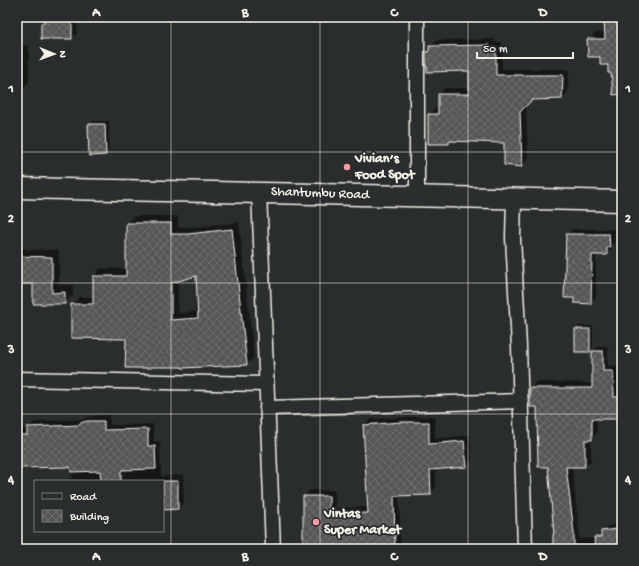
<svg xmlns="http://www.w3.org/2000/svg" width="639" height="566" font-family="'Gochi Hand',sans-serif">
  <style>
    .shadow { fill: #0007; fill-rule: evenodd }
    .building { fill: url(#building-cross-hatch); stroke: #f4f1e8; fill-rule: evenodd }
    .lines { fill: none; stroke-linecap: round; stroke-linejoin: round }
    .street-casing { stroke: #f4f1e8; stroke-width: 17 }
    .secondary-casing { stroke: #f4f1e8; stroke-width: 23 }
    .street { stroke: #2a2d2e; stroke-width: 14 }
    .secondary { stroke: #2a2d2e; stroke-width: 20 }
    .grid { fill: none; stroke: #f4f1e8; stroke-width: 1; stroke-opacity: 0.55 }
    .poi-dot { fill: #ff9aa2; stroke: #2a2d2e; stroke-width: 1.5 }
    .labels { text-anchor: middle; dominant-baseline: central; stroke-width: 3.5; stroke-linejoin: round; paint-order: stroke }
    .poi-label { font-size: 14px; font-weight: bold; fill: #f4f1e8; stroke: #2a2d2e; text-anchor: start }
    .street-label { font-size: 14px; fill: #f4f1e8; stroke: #2a2d2e }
    .neatline { fill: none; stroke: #f4f1e8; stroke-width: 1.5 }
    .grid-label { font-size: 13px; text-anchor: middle; font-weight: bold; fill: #f4f1e8 }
  </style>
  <defs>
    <pattern id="building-cross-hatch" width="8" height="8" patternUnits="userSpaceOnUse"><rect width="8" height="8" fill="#555756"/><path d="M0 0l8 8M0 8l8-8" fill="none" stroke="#6e706e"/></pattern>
  </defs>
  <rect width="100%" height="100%" fill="#2a2d2e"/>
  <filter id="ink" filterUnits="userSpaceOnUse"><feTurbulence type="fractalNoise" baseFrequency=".025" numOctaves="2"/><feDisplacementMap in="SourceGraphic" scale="8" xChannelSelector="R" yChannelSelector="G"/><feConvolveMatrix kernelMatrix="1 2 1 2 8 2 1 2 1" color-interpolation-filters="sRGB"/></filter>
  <g filter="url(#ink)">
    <g class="shadow">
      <polygon points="45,17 77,17 77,33 72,38 42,24 45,21"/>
      <polygon points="610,17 622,17 622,93 609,64 588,40 595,33 606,32 605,22"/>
      <polygon points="495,39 494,42 502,42 502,69 569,69 568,92 562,98 532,99 526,104 528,159 522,165 505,164 505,142 452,140 449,143 429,115 435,108 439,108 439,94 445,88 470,88 470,70 426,52 430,47 437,40"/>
      <polygon points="17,45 29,45 29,82 23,88 17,88"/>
      <polygon points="93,121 109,121 109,151 105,154 89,125"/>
      <path d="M135,216H178V227H196L239,222L254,357L247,364L127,338L72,305L79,297H94V276L101,268L127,269V223ZM196,275L199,311L178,313V280Z"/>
      <polygon points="572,229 614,229 615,241 612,245 612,249 607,254 596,254 596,297 591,302 567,234"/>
      <polygon points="17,249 59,250 59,285 73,285 73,295 65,303 34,283 17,283"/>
      <polygon points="579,326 593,326 593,347 590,351 576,329"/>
      <polygon points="598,346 608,346 608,366 619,365 619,392 622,392 622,418 597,418 597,433 591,439 591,461 585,466 572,466 580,539 595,538 608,526 621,524 622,549 554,549 554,534 555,532 548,466 538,406 531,406 531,388 536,382 593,383 593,352"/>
      <polygon points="109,415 110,425 153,424 154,441 160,441 161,476 183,475 184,503 178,508 163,509 163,481 72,481 71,466 17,467 17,433 21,429 28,429 34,422 85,419 87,417 93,416"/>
      <polygon points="435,416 435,439 470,435 472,460 466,466 436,469 436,488 430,494 399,495 401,549 304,549 304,496 310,490 335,490 335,508 369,507 364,425 371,419"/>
    </g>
    <g class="building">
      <polygon points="44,17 72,17 72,39 41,39 41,23 44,23"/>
      <polygon points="604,21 622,21 622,94 613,95 611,73 608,73 608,65 600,65 600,57 588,57 587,39 605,39"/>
      <polygon points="489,45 488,48 496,48 496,75 563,75 562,99 532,100 520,112 522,167 504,165 504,143 449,141 449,144 428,144 428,114 438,114 438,94 469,94 469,71 427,72 427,67 426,67 426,52 429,51 429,46"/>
      <polygon points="88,124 105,124 106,155 89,156"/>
      <path d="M126,223H171V234H188L232,229L247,365L182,368V367H151V368H125L126,339L71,338V304H93V276H126ZM196,276L198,318L171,320V283Z"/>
      <polygon points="566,234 609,234 610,247 607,247 607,255 592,255 591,304 574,303 574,298 564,298"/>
      <polygon points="17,256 52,257 52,293 65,292 65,304 33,304 33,284 17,284"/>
      <rect x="575" y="329" width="15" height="23"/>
      <polygon points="592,351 603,351 603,371 613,371 614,397 622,397 622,419 592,419 592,440 585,440 585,467 566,467 574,533 574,549 553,549 553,534 554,534 548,467 538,467 537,407 530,407 530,388 592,388"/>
      <polygon points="87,421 104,421 104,430 148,429 148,446 155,446 156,469 122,470 121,471 121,481 101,481 100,471 71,472 70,467 17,468 17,435 27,435 27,427 80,425 80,423"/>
      <polygon points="401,422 429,422 429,444 464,441 467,467 430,470 431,495 394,496 395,549 303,549 303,496 329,496 329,514 368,513 363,425"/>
      <polygon points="163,481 178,481 178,509 163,510"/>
      <polygon points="616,529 617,537 622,537 622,549 595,549 594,537 601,537 601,531"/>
    </g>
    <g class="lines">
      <g class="street-casing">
        <g id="street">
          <polyline points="417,17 417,197"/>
          <polyline points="259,192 273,549"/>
          <polyline points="514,199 513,238 519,346 525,549"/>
          <polyline points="17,379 266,384"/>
          <polyline points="267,408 520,401"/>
        </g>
      </g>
      <g class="secondary-casing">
        <path id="secondary" d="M17,188C219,192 420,196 622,201"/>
      </g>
      <use href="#street" class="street"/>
      <use href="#secondary" class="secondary"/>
    </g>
  </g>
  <path class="grid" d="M171,17V549M320,17V549M468,17V549M17,152H622M17,283H622M17,414H622"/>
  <g class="poi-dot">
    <circle cx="347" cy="167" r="4"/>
    <circle cx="316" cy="522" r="4"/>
  </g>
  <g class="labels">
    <g class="poi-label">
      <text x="355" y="159">Vivian’s<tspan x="355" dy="16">Food Spot</tspan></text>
      <text x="324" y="514">Vintas<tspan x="324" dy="16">Super Market</tspan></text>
    </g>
    <g class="street-label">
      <text transform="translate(320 194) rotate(2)">Shantumbu Road</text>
    </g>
  </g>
  <rect width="639" height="566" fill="none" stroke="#2a2d2e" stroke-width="44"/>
  <rect x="34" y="480" width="130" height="52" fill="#2a2d2e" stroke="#7b7b78"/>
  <rect x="42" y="493" width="20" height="6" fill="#2a2d2e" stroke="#7b7b78"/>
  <text x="70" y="500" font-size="12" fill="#f4f1e8">Road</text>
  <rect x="42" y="510" width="20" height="12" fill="url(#building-cross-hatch)" stroke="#7b7b78"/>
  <text x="70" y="520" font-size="12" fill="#f4f1e8">Building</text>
  <g transform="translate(54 54) rotate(91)" stroke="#2a2d2e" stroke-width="3" paint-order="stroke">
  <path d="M0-3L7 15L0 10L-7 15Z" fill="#f4f1e8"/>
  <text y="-6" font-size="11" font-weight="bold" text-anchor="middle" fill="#f4f1e8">N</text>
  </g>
  <path d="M477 52v6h96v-6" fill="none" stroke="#f4f1e8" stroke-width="2"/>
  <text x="483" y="52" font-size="12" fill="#f4f1e8" stroke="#2a2d2e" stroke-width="3" paint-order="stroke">50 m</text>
  <rect x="22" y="22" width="595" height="522" class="neatline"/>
  <g class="grid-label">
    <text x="96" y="16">A</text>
    <text x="245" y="16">B</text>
    <text x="394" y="16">C</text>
    <text x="543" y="16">D</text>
    <text x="11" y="92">1</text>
    <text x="628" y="92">1</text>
    <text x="11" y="222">2</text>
    <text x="628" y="222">2</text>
    <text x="11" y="353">3</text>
    <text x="628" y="353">3</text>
    <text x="11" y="483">4</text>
    <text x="628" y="483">4</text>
    <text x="96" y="560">A</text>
    <text x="245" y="560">B</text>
    <text x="394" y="560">C</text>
    <text x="543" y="560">D</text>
  </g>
</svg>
